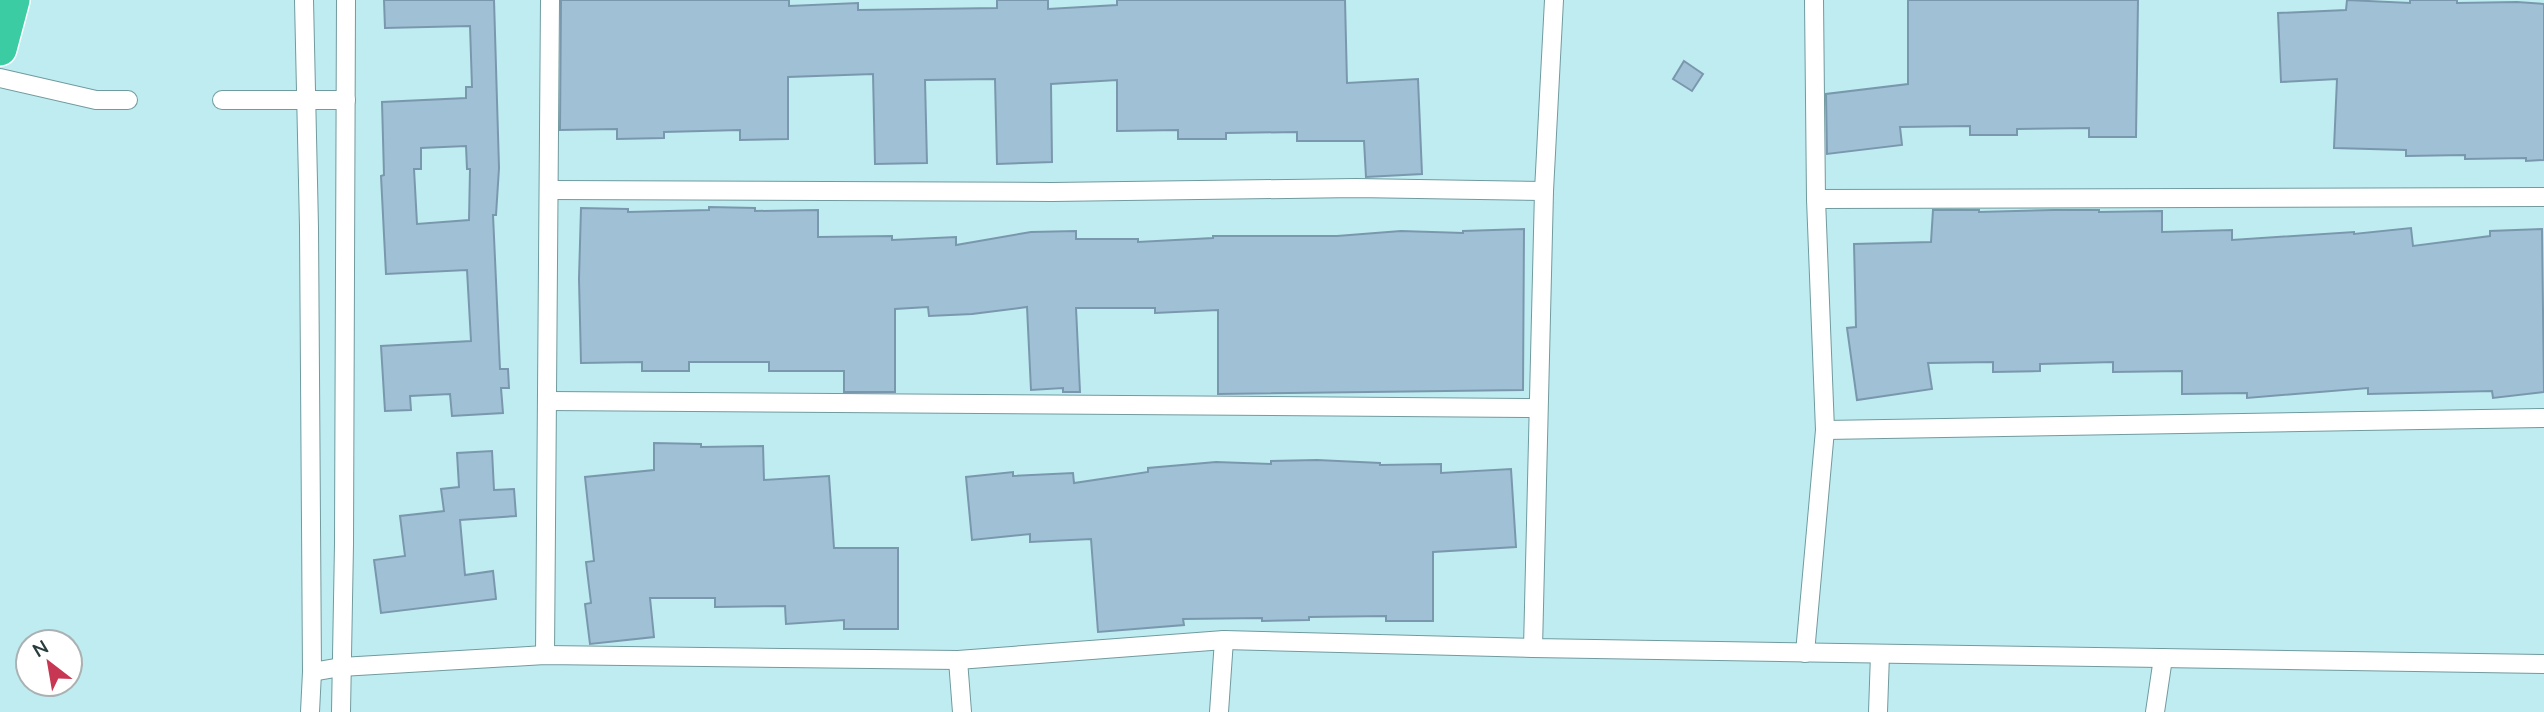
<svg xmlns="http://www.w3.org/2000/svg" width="2544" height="712" font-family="'Nunito Sans',sans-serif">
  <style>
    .building { fill: #a0c0d6; stroke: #7a98ad; stroke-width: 2; fill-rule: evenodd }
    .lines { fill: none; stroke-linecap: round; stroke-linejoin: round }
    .minor-casing { stroke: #709b9f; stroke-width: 20 }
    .motorway-casing { stroke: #fff; stroke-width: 36 }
    .minor { stroke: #fff; stroke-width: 18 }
    .motorway { stroke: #3bcca4; stroke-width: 33 }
  </style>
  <rect width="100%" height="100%" fill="#bfecf0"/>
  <g class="building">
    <path d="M384,0H494L499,168L496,215H493L500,369H508L509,388H501L503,413L452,416L450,394L410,396L411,410L385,411L381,346L471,341L467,270L386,274L381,176L384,175L382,102L466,98V87H472L470,26L385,28ZM466,146L467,169H470L469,220L417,224L414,169H421V148Z"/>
    <polygon points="561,0 789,0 789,6 858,3 858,10 997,8 997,0 1048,0 1048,9 1117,5 1117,0 1345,0 1347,83 1418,79 1422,174 1366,177 1364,141 1297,141 1297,132 1226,133 1226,139 1178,139 1178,130 1117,131 1117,80 1051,84 1052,162 997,164 995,79 925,80 927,163 875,164 873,74 788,77 788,139 740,140 740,130 664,132 664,138 617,139 617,129 560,130"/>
    <polygon points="1908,0 2138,0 2136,137 2089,137 2089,128 2017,129 2017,135 1970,135 1970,126 1900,127 1902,145 1827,154 1826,94 1908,84"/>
    <polygon points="2347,0 2410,3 2410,0 2457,0 2457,3 2517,2 2544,4 2544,160 2526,161 2526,158 2465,159 2465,155 2406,156 2406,150 2334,148 2337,79 2281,82 2278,13 2346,10"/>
    <polygon points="1684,61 1703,74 1692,91 1673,79"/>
    <polygon points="709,207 755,208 755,211 818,210 818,237 892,236 892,240 956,237 956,245 1031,232 1076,231 1076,239 1138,239 1138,242 1213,238 1213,236 1337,236 1401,231 1463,233 1463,231 1524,229 1523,390 1218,394 1218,310 1155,313 1155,308 1076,308 1080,392 1063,392 1063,388 1031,390 1027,307 972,314 929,316 928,307 895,309 895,392 844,392 844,371 769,371 769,362 689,362 689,371 642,371 642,362 581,363 579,279 581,208 628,209 628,212 709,210"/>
    <polygon points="1933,210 1979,210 1979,212 2053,210 2099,210 2099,212 2162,211 2162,232 2232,230 2232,240 2354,232 2354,234 2411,228 2413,246 2490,236 2490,231 2542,229 2544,392 2493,398 2492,391 2368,394 2368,388 2247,398 2247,393 2182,394 2182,371 2113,372 2113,362 2040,364 2040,371 1993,372 1993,362 1928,363 1932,389 1857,400 1847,328 1856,327 1854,244 1931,242"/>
    <polygon points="654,443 701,444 701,447 763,446 764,480 829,476 834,548 898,548 898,629 844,629 844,620 786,624 785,606 715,607 715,598 650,598 654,637 590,644 585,604 591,603 586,562 594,561 585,477 654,470"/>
    <polygon points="492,451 494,490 514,489 516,516 460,520 465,575 493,571 496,599 381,613 374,560 405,556 400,516 444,511 441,489 459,487 457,453"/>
    <polygon points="1317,460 1380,463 1380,465 1441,464 1441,473 1511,469 1516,547 1433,552 1433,621 1386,621 1386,616 1309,617 1309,620 1262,621 1262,618 1183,619 1184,625 1098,632 1091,539 1030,542 1030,534 972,540 966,477 1013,472 1013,476 1073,473 1074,483 1148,472 1148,468 1216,462 1271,464 1271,461"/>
  </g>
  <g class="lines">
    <g class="minor-casing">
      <g id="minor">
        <polyline points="304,0 309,227 312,672 310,712"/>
        <polyline points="1554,0 1544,191 1533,648 2544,664"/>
        <polyline points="0,78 96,100 128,100"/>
        <polyline points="222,100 346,100"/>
        <polyline points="550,190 1052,192 1356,188 1544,191"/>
        <polyline points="1816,199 2544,197"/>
        <polyline points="548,401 1537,408"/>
        <polyline points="1825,430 2544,418"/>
        <polyline points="1805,653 1825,430 1816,199 1814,0"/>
        <polyline points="545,655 550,0"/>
        <polyline points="958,660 962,712"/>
        <polyline points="312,672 341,667 545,655 958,660 1224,640 1533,648"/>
        <polyline points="341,712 344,544 346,0"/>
        <polyline points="1219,712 1224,640"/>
        <polyline points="1878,712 1880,654"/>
        <polyline points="2155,712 2163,658"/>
      </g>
    </g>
    <g class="motorway-casing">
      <polyline id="motorway" points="0,49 13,0"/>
    </g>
    <use href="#minor" class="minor"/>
    <use href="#motorway" class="motorway"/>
  </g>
  <g transform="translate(49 663) rotate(329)"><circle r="33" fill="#ffffff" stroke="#aab1b2" stroke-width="2"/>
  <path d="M0-5L12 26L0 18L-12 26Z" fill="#c73753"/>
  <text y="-10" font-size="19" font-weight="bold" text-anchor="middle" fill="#2b3c3e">N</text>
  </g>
</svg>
